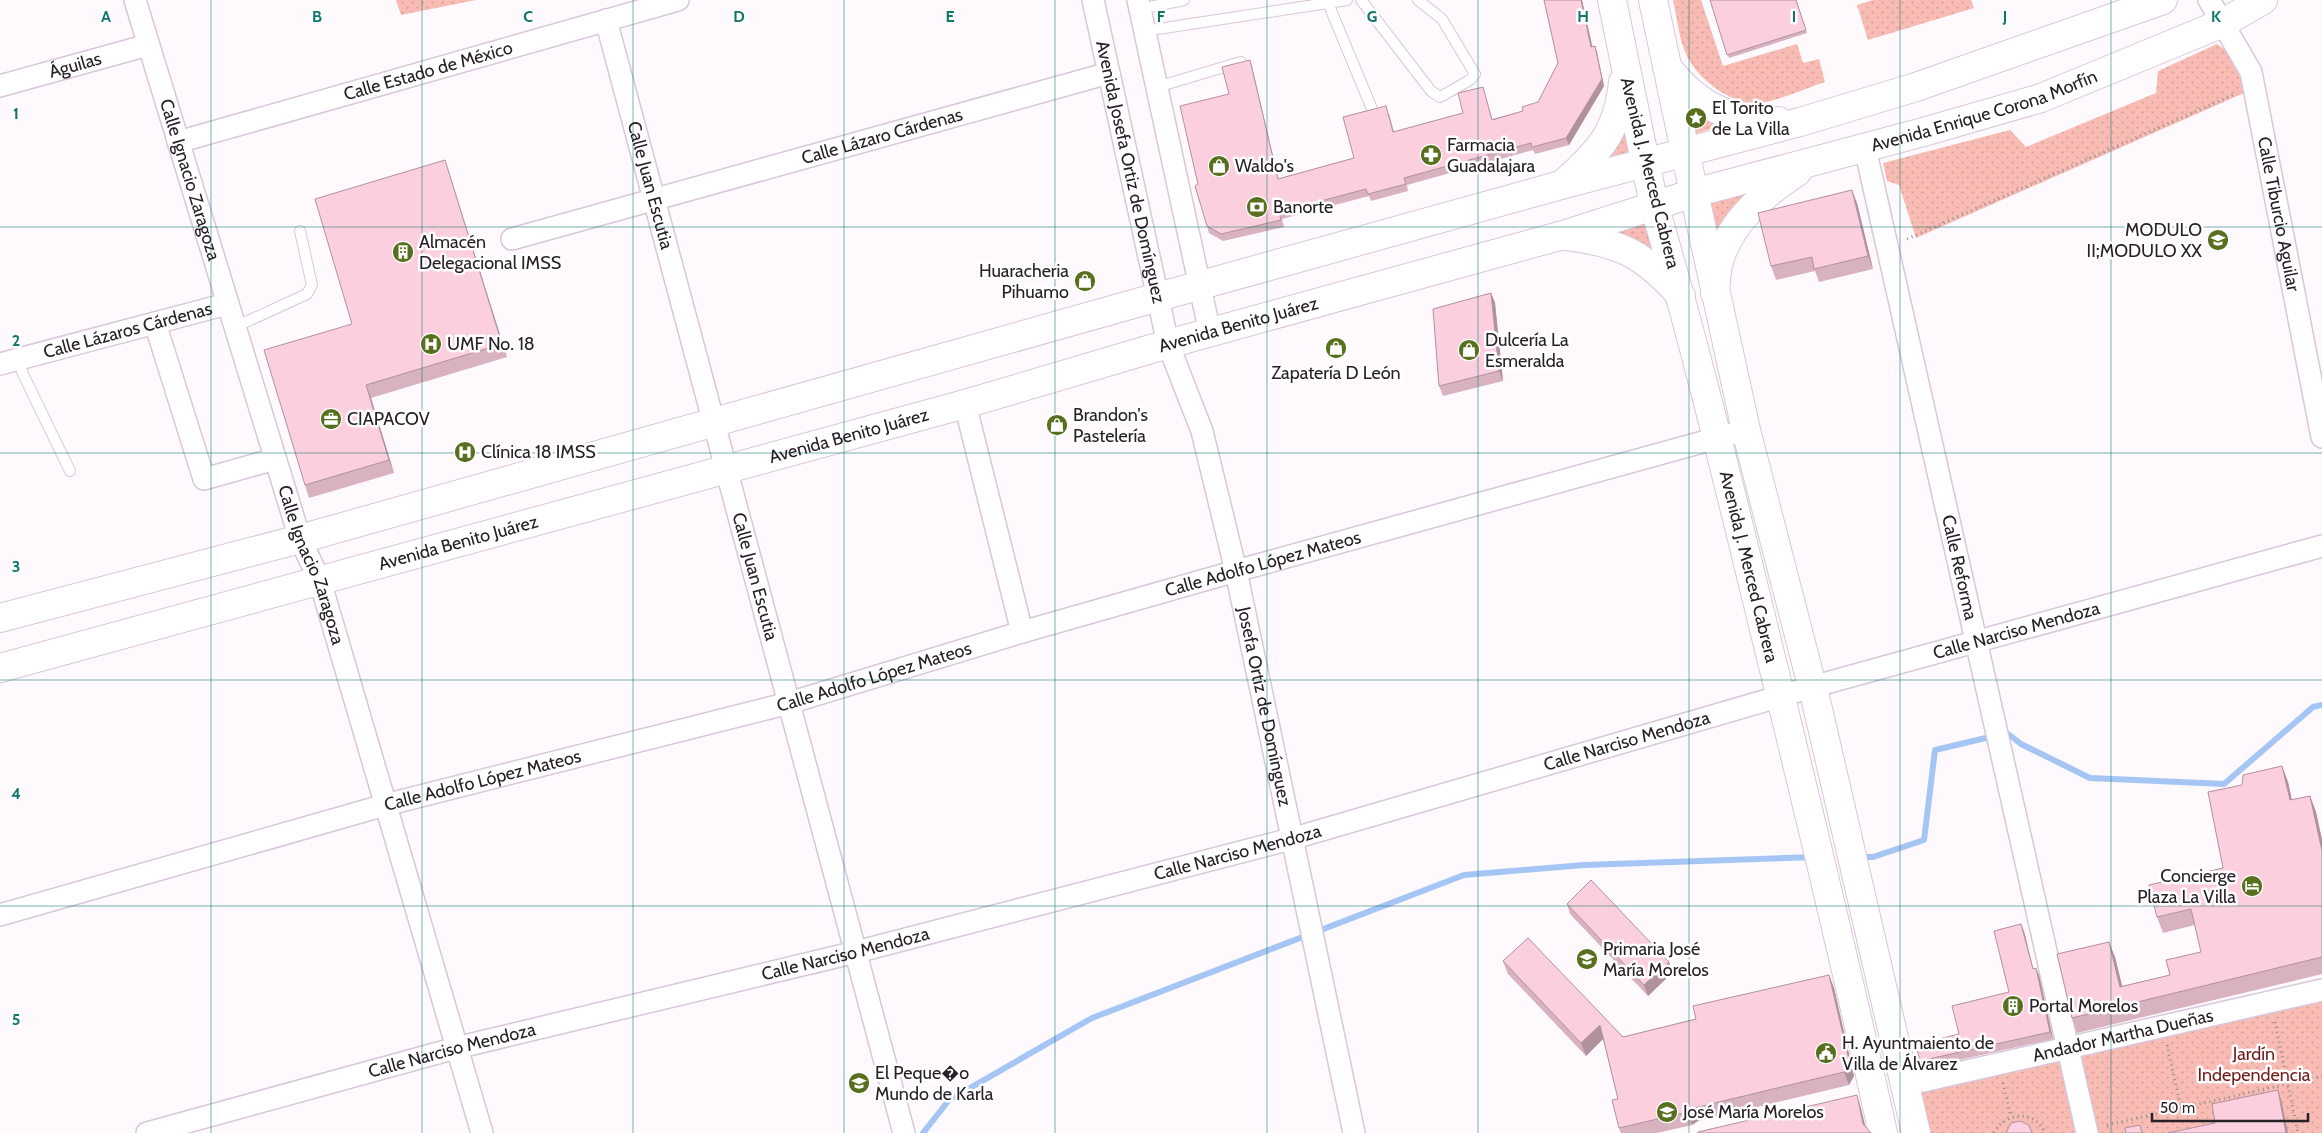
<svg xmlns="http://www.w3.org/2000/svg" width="2322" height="1133" font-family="Cabin,sans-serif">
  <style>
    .green { fill: url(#green-dots) }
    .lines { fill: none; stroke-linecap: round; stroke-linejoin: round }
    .stream { stroke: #a5c6f4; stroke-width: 6 }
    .lane-casing { stroke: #d8c7da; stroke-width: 12 }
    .street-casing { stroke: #d8c7da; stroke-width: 24 }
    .secondary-casing { stroke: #d8c7da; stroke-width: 30 }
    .primary-casing { stroke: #d8c7da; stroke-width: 30 }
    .path { stroke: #918c91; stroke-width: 3; stroke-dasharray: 1 4; stroke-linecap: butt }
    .lane { stroke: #fff; stroke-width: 10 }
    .street { stroke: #fff; stroke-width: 21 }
    .secondary { stroke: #fff; stroke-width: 28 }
    .primary { stroke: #fff; stroke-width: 28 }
    .wall { fill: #d9b2c0 }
    .shaded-wall { fill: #b0919c }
    .building { fill: #fccfdf; stroke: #b0919c }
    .grid { fill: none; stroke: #0f766e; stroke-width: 1; stroke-opacity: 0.55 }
    .labels { text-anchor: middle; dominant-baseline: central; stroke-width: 5; stroke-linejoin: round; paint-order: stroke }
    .street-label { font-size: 18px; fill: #272027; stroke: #fff }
    .poi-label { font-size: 18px; fill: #272027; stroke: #fff; text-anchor: start }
    .park-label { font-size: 18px; fill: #721a18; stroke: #fff }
    .grid-label { font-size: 16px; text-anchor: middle; font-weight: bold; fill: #0f766e; stroke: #fff; stroke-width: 5; stroke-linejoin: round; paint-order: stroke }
  </style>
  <defs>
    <pattern id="green-dots" width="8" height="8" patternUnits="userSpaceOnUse" patternTransform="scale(1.25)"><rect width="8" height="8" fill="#f8bcb4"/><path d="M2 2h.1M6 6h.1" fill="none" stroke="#d5a19b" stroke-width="1.8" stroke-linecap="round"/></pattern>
  </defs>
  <rect width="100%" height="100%" fill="#fdf9fd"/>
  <g class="green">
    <polygon points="396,0 476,0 401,15"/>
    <path d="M1673,0H1701L1723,66L1797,44L1803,63L1819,59L1825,82C1804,89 1781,100 1759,103C1731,105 1699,80 1687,56C1679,40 1677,18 1673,0Z"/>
    <polygon points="1873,0 1971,0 1974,8 1868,40 1857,5"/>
    <polygon points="2217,44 2236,58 2244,93 1916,238 1899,185 1887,181 1883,163 2010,130 2026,147 2156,93 2158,71"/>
    <polygon points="1678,92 1727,124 1688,136"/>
    <polygon points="1625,107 1636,152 1588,167"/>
    <polygon points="1753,190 1727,216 1714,246 1704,204"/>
    <polygon points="1652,220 1663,264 1605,234"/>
    <polygon points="2322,979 2322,1133 1924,1133 1911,1078"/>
  </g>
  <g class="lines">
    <g class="stream">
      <polyline points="1859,857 1873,857 1924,840 1935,750 2007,733 2021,744 2090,778 2224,784 2313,707 2322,705"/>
      <polyline points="923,1133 949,1100 1092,1018 1464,875 1584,865 1814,857"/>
    </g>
    <g class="lane-casing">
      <g id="lane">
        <polyline points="1361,0 1431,91 1440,97 1470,80 1475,74 1442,19 1418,0"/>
        <polyline points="1328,3 1372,109"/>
        <polyline points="1140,9 1184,0"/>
        <polyline points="1145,31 1347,0"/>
        <polyline points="1157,87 1241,62"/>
        <polyline points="235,327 307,294 312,285 300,231"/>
        <polyline points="18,359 23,374 70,471"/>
      </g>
    </g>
    <g class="street-casing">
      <g id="street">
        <path id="s1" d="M135,0L300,539L320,581L482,1133"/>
        <path id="s2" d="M1093,0L1168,344L1202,431L1236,571L1354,1133"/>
        <polyline points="1138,0 1210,333"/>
        <path id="s3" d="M2209,0L2251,72L2322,437"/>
        <path id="s4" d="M606,20L904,1133"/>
        <path id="s5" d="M0,86L148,45"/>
        <path id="s6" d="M178,142L678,0"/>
        <path id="s7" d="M1865,148L2087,1133"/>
        <path id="s8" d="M512,239L1109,73"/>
        <polyline points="155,323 204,479 275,459"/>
        <path id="s9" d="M0,364L227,304"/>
        <polyline points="965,404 1022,632"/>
        <path id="s10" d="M0,915L385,805L789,703L1022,632L1236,571L1746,430"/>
        <path id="s11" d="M1923,1081L2322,990"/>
        <path id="s12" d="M147,1133L456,1048L856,952L1291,839L1812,687L2322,546"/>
      </g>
    </g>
    <g class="secondary-casing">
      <g id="secondary">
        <polyline points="1694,193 1746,430 1817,705 1916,1133"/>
        <path id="s13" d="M1654,205C1696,347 1730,490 1765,633C1806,799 1846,966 1883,1133"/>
      </g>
    </g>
    <g class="primary-casing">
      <g id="primary">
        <polyline points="1612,0 1654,205"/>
        <polyline points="1653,0 1694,193"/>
        <path d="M1667,67C1700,108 1726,119 1778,121"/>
        <path d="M1565,182C1600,151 1618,131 1623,82"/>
        <path d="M1567,236C1621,243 1644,254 1681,296"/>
        <path d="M1715,293C1716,282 1716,269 1720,258C1733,219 1764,194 1797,172"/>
        <polyline points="0,618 300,539 1158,297 1561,185 1800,122 1916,87 2163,0"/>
        <path id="s14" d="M0,668L965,404L1168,344L1563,235L1694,193L1927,131L2041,98L2223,23L2263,0"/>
      </g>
    </g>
    <g class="path">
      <polyline points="1907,239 2235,94"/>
      <polyline points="2275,1022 2298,1133"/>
      <polyline points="2167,1045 2181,1108"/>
      <polyline points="2003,1083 2011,1117"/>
      <polyline points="2107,1125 2322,1076"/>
      <path d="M1994,1133C2005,1112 2035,1109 2045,1133"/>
    </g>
    <use href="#lane" class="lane"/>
    <use href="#street" class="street"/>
    <use href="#secondary" class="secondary"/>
    <use href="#primary" class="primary"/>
  </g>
  <g class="wall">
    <polygon points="1544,0 1582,0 1592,46 1595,46 1597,53 1604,86 1569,145 1535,154 1533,150 1407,185 1408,191 1371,201 1369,196 1282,219 1284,227 1223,241 1209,233 1207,226 1198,184 1250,60 1252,67 1278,179 1354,158 1389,113 1394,132 1463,113 1483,87 1492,119 1523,111 1538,102 1558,63"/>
    <polygon points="1710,0 1796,0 1807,33 1729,58"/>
    <polygon points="445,160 507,357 371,398 394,473 309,498 305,485 352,324"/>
    <polygon points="1857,203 1873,269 1819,282 1815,271 1776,280 1771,266"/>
    <polygon points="1491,293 1495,303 1503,381 1443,396 1439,386"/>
    <polygon points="2282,766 2288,782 2292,800 2310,796 2316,812 2322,840 2322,974 2077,1033 2072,1018 2115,957 2122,986 2170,975 2201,952 2195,925 2163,933 2157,917 2223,868 2242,785"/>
    <polygon points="1567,904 1669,962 1673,972 1648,996 1570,914"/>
    <polygon points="2024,931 2033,969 2039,975 2053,1039 1923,1068 1920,1061 1959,1034 2009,992"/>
    <polygon points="1503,961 1623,1037 1696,1019 1829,975 1834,988 1854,1076 1849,1085 1698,1121 1692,1125 1657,1133 1621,1133 1619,1128 1618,1099 1603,1039 1586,1056 1508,974"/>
  </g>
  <g class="shaded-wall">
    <polygon points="1581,0 1582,0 1594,54 1591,47"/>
    <polygon points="1595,46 1597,53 1604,86 1569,145 1566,138"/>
    <polygon points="1250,60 1252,67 1280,186 1278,179"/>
    <polygon points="445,160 449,173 507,357 502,344"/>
    <polygon points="1852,190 1857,203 1873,269 1868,256"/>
    <polygon points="1491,293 1495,303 1503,381 1499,371"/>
    <polygon points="366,385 371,398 394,473 389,460"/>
    <polygon points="2282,766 2288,782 2295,816 2290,800"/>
    <polygon points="2310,796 2316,812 2322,840 2322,851"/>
    <polygon points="2021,924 2024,931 2035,976 2033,969"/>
    <polygon points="2109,942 2115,957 2126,1002 2120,987"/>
    <polygon points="1669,962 1673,972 1648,996 1644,985"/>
    <polygon points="2036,968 2039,975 2053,1039 2050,1032"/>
    <polygon points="1829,975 1834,988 1854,1076 1849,1085 1844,1072"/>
    <polygon points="1600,1025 1604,1038 1586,1056 1581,1043"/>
    <polygon points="2278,1090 2281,1099 2288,1133 2286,1133"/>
    <polygon points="1857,1095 1861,1108 1867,1133 1863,1124"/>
    <polygon points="1694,1108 1698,1121 1692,1125 1687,1112"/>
  </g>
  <g class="building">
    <polygon points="1544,0 1581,0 1591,47 1595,46 1602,79 1566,138 1532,147 1531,143 1404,178 1406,184 1368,194 1366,189 1279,212 1281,220 1221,234 1207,226 1195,186 1198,184 1180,106 1229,94 1222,67 1250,60 1278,179 1354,158 1343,117 1386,106 1393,132 1463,113 1458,93 1483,87 1492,120 1523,111 1522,107 1538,102 1558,63"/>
    <polygon points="1710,0 1796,0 1806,30 1727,55"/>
    <polygon points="445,160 502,344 366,385 389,460 305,485 264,350 352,324 315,199"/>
    <polygon points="1852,190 1868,256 1814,269 1812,257 1771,266 1758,213"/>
    <polygon points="1491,293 1499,371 1439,386 1433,309"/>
    <polygon points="2282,766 2290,800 2310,796 2322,851 2322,957 2072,1018 2057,954 2109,942 2120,987 2170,975 2166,960 2201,952 2191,909 2157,917 2149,885 2223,868 2208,792 2242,785 2243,775"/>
    <polygon points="1591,880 1669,962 1644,985 1567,904"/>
    <polygon points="2021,924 2033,969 2036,968 2050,1032 1920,1061 1916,1045 1959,1034 1952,1006 2009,992 1994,931"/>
    <polygon points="1528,938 1623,1037 1696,1019 1693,1006 1829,975 1850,1064 1844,1072 1694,1108 1687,1112 1619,1128 1612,1100 1618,1099 1600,1025 1581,1043 1503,961"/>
    <polygon points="2278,1090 2286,1133 2168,1133 2215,1123 2212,1104"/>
    <polygon points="1857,1095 1863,1124 1871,1133 1698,1133 1698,1132"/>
    <polygon points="2020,1121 2029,1125 2032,1133 2006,1133 2011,1123"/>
    <polygon points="2140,1125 2142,1133 2126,1133 2125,1128"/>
  </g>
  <path class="grid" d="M211,0V1133M422,0V1133M633,0V1133M844,0V1133M1055,0V1133M1267,0V1133M1478,0V1133M1689,0V1133M1900,0V1133M2111,0V1133M0,227H2322M0,453H2322M0,680H2322M0,906H2322"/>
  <defs>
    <g id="sight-disc" transform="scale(1.125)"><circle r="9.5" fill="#586f1f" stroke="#fff"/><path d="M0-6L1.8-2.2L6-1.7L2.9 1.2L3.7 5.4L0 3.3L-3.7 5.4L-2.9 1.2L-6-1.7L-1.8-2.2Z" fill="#fff"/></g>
    <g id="pharmacy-disc" transform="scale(1.125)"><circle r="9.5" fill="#586f1f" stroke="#fff"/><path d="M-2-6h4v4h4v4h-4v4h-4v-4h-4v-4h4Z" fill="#fff"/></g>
    <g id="shop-disc" transform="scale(1.125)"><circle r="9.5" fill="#586f1f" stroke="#fff"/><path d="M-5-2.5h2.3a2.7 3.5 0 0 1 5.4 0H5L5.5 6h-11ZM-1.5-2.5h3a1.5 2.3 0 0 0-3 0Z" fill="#fff"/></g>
    <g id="bank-disc" transform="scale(1.125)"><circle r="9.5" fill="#586f1f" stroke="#fff"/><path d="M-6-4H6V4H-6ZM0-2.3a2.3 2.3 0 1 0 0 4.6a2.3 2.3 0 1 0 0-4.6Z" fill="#fff"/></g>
    <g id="school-disc" transform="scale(1.125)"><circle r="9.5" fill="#586f1f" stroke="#fff"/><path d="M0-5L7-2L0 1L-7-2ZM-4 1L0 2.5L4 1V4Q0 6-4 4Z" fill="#fff"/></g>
    <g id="building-disc" transform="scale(1.125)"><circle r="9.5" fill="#586f1f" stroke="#fff"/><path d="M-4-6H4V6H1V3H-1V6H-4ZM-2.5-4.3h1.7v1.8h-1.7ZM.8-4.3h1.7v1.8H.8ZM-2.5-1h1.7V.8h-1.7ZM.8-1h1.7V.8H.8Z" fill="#fff"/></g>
    <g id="hospital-disc" transform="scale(1.125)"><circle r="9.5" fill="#586f1f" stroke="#fff"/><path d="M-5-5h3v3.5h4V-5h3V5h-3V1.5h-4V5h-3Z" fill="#fff"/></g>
    <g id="office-disc" transform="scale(1.125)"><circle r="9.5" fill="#586f1f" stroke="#fff"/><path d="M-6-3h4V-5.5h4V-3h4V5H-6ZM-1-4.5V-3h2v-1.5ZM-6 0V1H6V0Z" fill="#fff"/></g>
    <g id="hotel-disc" transform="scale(1.125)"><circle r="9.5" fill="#586f1f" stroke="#fff"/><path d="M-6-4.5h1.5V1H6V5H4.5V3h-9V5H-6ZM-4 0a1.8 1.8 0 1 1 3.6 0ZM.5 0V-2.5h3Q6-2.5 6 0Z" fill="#fff"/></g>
    <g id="civic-disc" transform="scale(1.125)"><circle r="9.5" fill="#586f1f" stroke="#fff"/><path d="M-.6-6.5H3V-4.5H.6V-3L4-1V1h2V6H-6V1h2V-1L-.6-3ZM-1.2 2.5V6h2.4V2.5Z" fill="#fff"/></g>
  </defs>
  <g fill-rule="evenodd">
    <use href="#sight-disc" x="1696" y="118"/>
    <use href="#pharmacy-disc" x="1431" y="155"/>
    <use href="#shop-disc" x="1219" y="166"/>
    <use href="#bank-disc" x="1257" y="207"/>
    <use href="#school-disc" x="2218" y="240"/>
    <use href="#building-disc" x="403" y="252"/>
    <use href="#shop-disc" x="1085" y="281"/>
    <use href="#hospital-disc" x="431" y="344"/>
    <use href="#shop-disc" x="1336" y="348"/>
    <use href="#shop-disc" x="1469" y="350"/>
    <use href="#office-disc" x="331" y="419"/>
    <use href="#shop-disc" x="1057" y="425"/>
    <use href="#hospital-disc" x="465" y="452"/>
    <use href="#hotel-disc" x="2252" y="886"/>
    <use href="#school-disc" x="1587" y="959"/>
    <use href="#building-disc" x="2013" y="1006"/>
    <use href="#civic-disc" x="1826" y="1053"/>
    <use href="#school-disc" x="859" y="1083"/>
    <use href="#school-disc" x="1667" y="1112"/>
  </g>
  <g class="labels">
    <g class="street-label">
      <text stroke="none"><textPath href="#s5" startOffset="78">Águilas</textPath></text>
      <text stroke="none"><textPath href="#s6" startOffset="260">Calle Estado de México</textPath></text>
      <text stroke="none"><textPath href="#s14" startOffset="2061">Avenida Enrique Corona Morfín</textPath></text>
      <text stroke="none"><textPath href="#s8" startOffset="384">Calle Lázaro Cárdenas</textPath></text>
      <text stroke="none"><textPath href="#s2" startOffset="176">Avenida Josefa Ortiz de Domínguez</textPath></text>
      <text transform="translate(1650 173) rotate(76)">Avenida J. Merced Cabrera</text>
      <text stroke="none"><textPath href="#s1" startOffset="188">Calle Ignacio Zaragoza</textPath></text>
      <text stroke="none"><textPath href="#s4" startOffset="171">Calle Juan Escutia</textPath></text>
      <text stroke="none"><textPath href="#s3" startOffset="228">Calle Tiburcio Aguilar</textPath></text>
      <text stroke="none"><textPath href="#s14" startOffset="1285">Avenida Benito Juárez</textPath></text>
      <text stroke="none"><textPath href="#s9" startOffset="132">Calle Lázaros Cárdenas</textPath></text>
      <text stroke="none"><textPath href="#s14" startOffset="880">Avenida Benito Juárez</textPath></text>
      <text stroke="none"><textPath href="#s14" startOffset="475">Avenida Benito Juárez</textPath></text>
      <text stroke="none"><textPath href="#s10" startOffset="1311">Calle Adolfo López Mateos</textPath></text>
      <text stroke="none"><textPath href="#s1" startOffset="592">Calle Ignacio Zaragoza</textPath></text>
      <text stroke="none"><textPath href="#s13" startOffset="374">Avenida J. Merced Cabrera</textPath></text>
      <text stroke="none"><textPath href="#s7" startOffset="430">Calle Reforma</textPath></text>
      <text stroke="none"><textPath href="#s4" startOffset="576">Calle Juan Escutia</textPath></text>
      <text stroke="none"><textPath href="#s12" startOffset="1936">Calle Narciso Mendoza</textPath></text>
      <text stroke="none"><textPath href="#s10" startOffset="906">Calle Adolfo López Mateos</textPath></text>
      <text stroke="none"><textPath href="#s2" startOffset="728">Josefa Ortiz de Domínguez</textPath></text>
      <text stroke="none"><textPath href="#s12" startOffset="1531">Calle Narciso Mendoza</textPath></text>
      <text stroke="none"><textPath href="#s10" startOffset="501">Calle Adolfo López Mateos</textPath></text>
      <text stroke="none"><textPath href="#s12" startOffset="1126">Calle Narciso Mendoza</textPath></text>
      <text stroke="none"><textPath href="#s12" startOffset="721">Calle Narciso Mendoza</textPath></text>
      <text stroke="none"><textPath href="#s11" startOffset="205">Andador Martha Dueñas</textPath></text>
      <text stroke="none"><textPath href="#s12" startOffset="316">Calle Narciso Mendoza</textPath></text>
    </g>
    <g class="poi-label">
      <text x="1712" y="108">El Torito<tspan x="1712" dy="21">de La Villa</tspan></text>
      <text x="1447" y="145">Farmacia<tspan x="1447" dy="21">Guadalajara</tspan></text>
      <text x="1235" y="166">Waldo's</text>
      <text x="1273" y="207">Banorte</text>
      <text x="2202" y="230" text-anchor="end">MODULO<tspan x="2202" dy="21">II;MODULO XX</tspan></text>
      <text x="419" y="242">Almacén<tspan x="419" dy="21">Delegacional IMSS</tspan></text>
      <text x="1069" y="271" text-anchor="end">Huaracheria<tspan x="1069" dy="21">Pihuamo</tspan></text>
      <text x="1485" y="340">Dulcería La<tspan x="1485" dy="21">Esmeralda</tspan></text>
      <text x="447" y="344">UMF No. 18</text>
      <text x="1336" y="373" text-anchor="middle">Zapatería D León</text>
      <text x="1073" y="415">Brandon's<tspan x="1073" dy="21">Pastelería</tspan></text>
      <text x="347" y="419">CIAPACOV</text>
      <text x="481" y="452">Clínica 18 IMSS</text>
      <text x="2236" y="876" text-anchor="end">Concierge<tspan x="2236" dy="21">Plaza La Villa</tspan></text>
      <text x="1603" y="949">Primaria José<tspan x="1603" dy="21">María Morelos</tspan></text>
      <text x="2029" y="1006">Portal Morelos</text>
      <text x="1842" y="1043">H. Ayuntmaiento de<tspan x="1842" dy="21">Villa de Álvarez</tspan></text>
      <text x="875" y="1073">El Peque�o<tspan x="875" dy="21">Mundo de Karla</tspan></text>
      <text x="1683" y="1112">José María Morelos</text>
    </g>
    <g class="park-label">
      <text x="2254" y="1054">Jardín<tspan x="2254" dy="21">Independencia</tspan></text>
    </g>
  </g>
  <g class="grid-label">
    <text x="106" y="22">A</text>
    <text x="317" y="22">B</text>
    <text x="528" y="22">C</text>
    <text x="739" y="22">D</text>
    <text x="950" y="22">E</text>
    <text x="1161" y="22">F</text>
    <text x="1372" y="22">G</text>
    <text x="1583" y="22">H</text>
    <text x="1794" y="22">I</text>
    <text x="2005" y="22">J</text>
    <text x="2216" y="22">K</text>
    <text x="16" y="119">1</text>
    <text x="16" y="346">2</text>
    <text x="16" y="572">3</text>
    <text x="16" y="799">4</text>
    <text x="16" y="1025">5</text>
  </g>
  <path d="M2152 1113v8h156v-8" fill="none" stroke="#272027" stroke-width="2.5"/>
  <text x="2160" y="1113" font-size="15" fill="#272027" stroke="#ffffff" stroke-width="4" paint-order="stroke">50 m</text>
</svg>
